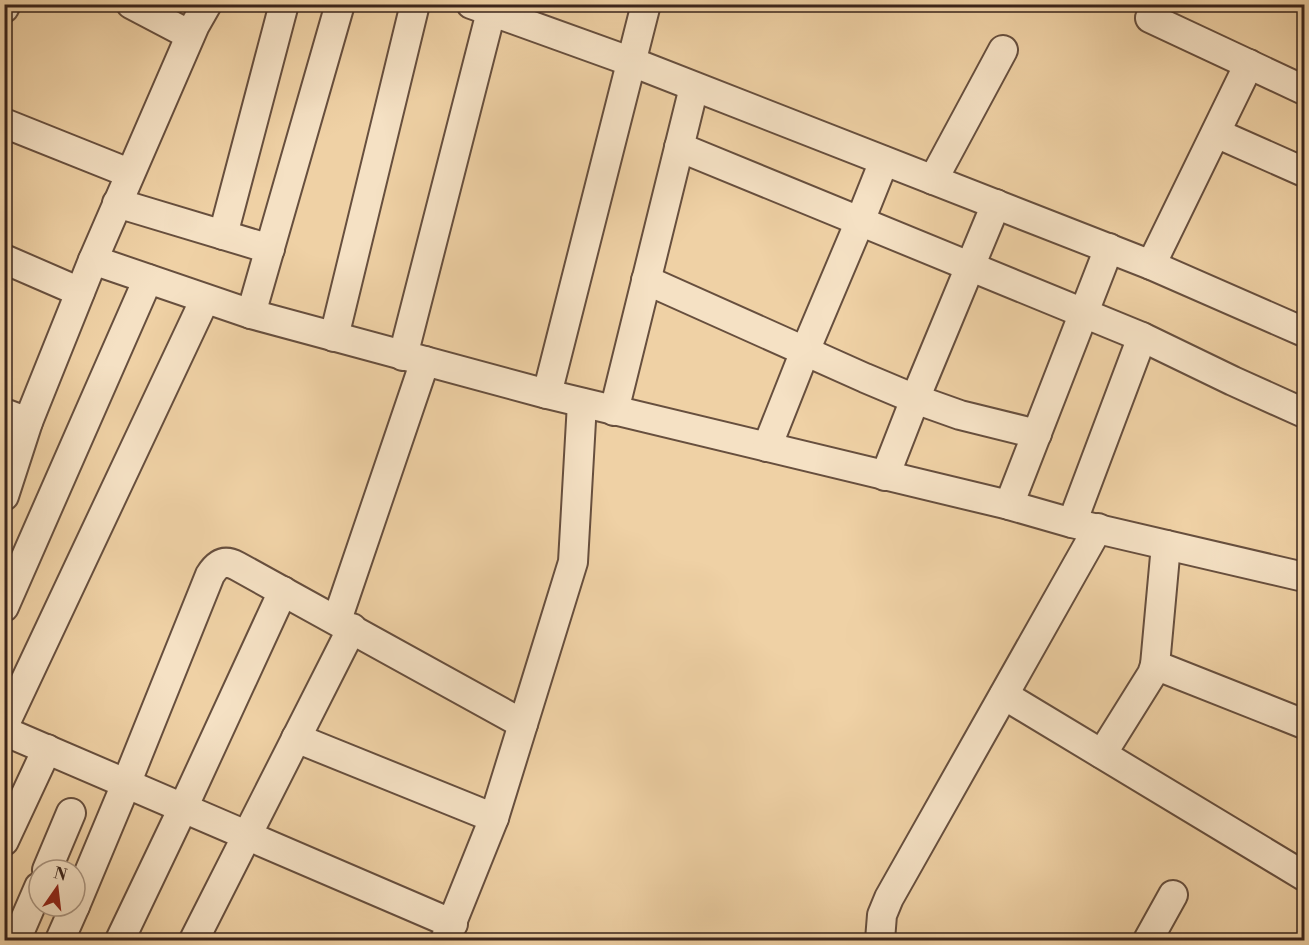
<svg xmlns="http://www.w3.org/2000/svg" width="1309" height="945" font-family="'Libre Bodoni',serif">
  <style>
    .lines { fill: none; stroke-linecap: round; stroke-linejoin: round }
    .minor-casing { stroke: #674f3e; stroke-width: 32 }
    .minor { stroke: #f5e1c4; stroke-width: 28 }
  </style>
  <rect width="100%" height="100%" fill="#efd1a5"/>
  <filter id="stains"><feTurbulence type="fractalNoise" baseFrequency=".00333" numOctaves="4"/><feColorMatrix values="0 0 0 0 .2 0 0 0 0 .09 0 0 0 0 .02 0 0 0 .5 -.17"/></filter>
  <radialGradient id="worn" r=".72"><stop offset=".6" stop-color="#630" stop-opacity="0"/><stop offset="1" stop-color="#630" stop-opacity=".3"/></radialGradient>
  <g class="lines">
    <g class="minor-casing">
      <g id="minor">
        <polyline points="131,4 190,35"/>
        <polyline points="471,4 632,62 1151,265 1304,332"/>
        <polyline points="4,8 6,4"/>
        <polyline points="1150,18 1304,90"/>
        <polyline points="4,123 129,173"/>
        <polyline points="1216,133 1304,172"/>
        <polyline points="679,147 1142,337 1233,381 1304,413"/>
        <polyline points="933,180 1003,50"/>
        <polyline points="117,203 270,249"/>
        <polyline points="223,235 284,4"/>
        <polyline points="4,259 80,292"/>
        <polyline points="93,260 251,314 547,394 1009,505 1072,523 1304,577"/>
        <polyline points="1151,265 1249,64"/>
        <polyline points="646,280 865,378 915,399 960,415 1037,434"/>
        <polyline points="251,314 340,4"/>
        <polyline points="334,337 415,4"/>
        <polyline points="403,356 493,4"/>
        <polyline points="547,394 646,4"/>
        <polyline points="614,411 694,87"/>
        <polyline points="4,413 28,422"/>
        <polyline points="767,447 805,351 860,221 884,161"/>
        <polyline points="885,476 915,399 996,204"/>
        <polyline points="4,496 28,422 93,260 195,25 207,4"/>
        <polyline points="1009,505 1109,248"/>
        <polyline points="1072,523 1142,337"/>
        <polyline points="4,607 148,279"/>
        <polyline points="337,620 425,361"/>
        <polyline points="1155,665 1304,724"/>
        <polyline points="1004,695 1304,876"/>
        <polyline points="4,726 205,299"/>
        <polyline points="4,731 453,924"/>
        <polyline points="296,738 494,818"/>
        <polyline points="1102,754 1152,674 1155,665 1166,545"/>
        <polyline points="4,841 47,749"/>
        <polyline points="47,870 71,813"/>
        <path d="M75,906L126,784L210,575C217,564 224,559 237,566L523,724"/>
        <polyline points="16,940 39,887"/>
        <polyline points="60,940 75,906"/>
        <polyline points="120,940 183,808 283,591"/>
        <polyline points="194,940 352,628"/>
        <polyline points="445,940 494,818 573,562 582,403"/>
        <polyline points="880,940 882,915 889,898 1098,528"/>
        <polyline points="1148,940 1173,895"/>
      </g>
    </g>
    <use href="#minor" class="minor"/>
  </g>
  <rect width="1309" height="945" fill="none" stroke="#efd1a5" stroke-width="24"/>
  <rect x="6" y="6" width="1297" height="933" fill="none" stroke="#3a241b" stroke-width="3"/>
  <rect x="12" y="12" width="1285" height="921" fill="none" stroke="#3a241b" stroke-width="1.5"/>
  <g transform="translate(57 888) rotate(14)"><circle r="28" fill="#f5e1c4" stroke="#aa9580" stroke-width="1.5"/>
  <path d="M0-4.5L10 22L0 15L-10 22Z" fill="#8f2418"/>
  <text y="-9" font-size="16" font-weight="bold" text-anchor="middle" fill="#3a241b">N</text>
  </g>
  <rect width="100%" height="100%" filter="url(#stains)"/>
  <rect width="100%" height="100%" fill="url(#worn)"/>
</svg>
